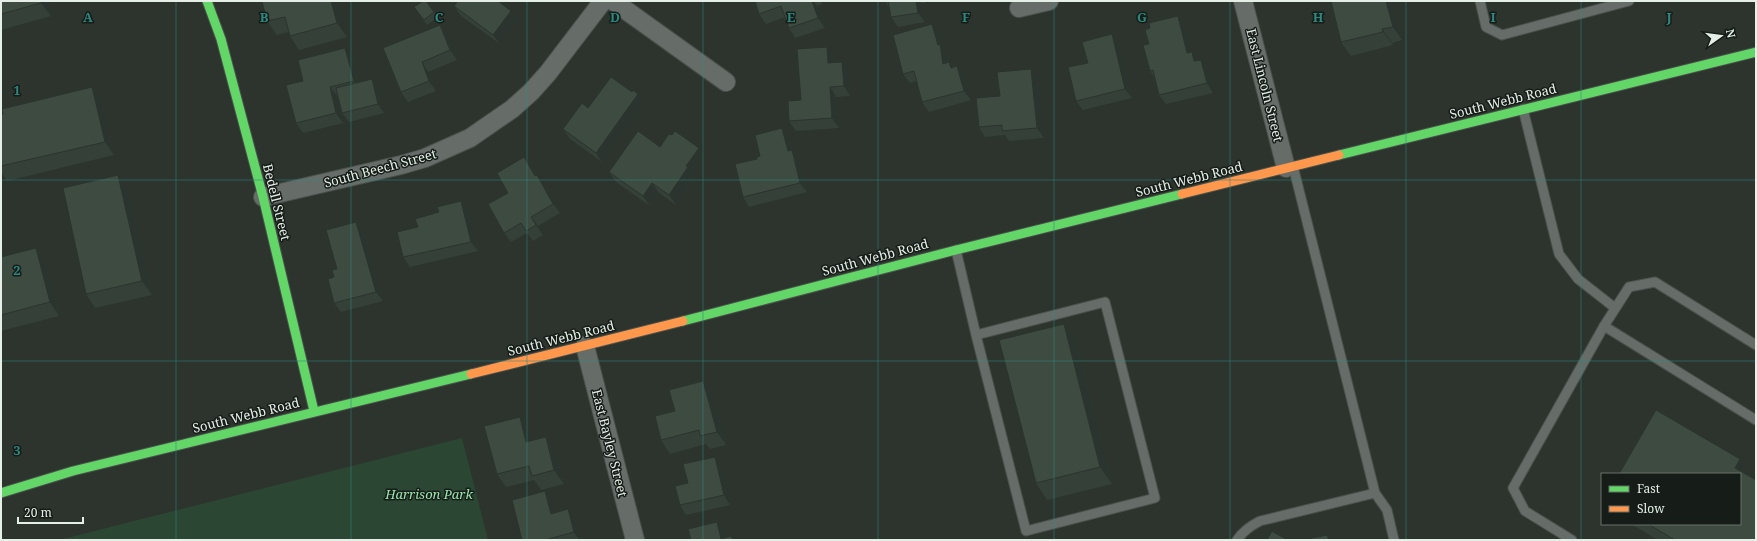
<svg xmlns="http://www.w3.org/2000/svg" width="1757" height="541" font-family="'Noto Serif',serif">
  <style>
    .green { fill: #2b4733 }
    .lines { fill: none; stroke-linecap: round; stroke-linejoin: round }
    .lane-casing { stroke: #4a514c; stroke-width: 11 }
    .street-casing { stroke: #4a514c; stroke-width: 20 }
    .fast-casing { stroke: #4a514c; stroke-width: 11 }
    .slow-casing { stroke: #4a514c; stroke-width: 11 }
    .lane { stroke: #666d68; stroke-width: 9 }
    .street { stroke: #666d68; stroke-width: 18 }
    .fast { stroke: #63d668; stroke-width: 9 }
    .slow { stroke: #ff974d; stroke-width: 9 }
    .wall { fill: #354038 }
    .shaded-wall { fill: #2b342e }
    .building { fill: #3e4b41; stroke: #2b342e }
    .grid { fill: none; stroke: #2f8880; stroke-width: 1; stroke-opacity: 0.55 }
    .labels { text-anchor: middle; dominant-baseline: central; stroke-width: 3; stroke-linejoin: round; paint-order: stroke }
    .street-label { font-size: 13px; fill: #e5eee7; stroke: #161d18 }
    .park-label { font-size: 13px; font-style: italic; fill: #9be6af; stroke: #161d18 }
    .grid-label { font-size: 13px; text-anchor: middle; font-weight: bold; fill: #2f8880; stroke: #161d18; stroke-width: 3; stroke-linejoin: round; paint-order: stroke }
  </style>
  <rect width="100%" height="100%" fill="#2c342d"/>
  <polygon class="green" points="462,438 488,540 59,540"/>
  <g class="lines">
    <g class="lane-casing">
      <g id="lane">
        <polyline points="1480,1 1486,27 1502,35 1629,1"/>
        <polyline points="1523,109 1559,254 1578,279 1615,308"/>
        <polyline points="1293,166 1375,493 1387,510 1394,540"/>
        <polyline points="956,250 976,335 1026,531 1155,498 1105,302 976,335"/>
        <polyline points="1604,326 1629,287 1655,282 1756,345"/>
        <path d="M1237,540C1243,531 1250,526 1260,521L1375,493"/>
        <polyline points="1572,540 1525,511 1513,488 1604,326 1756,420"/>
      </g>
    </g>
    <g class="street-casing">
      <g id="street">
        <polyline points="613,1 726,82"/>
        <polyline points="1243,1 1286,168"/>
        <polyline points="1019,8 1049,1"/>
        <polyline points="263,197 401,165 425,158 470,138 512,109 531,92 548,73 603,1"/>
        <polyline points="585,346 635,540"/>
      </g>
    </g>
    <g class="fast-casing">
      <g id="fast">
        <polyline points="207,1 221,39 263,197 314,411"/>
        <polyline points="1339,155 1756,52"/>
        <polyline points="683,321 956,250 1182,194"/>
        <polyline points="1,493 73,471 471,374"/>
      </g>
    </g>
    <g class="slow-casing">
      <g id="slow">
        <polyline points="1182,194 1339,155"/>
        <polyline points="471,374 683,321"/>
      </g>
    </g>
    <use href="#lane" class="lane"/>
    <use href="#street" class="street"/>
    <use href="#fast" class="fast"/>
    <use href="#slow" class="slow"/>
  </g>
  <g class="wall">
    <polygon points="1,1 47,1 51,16 1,30"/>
    <polygon points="262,1 342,1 337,2 338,5 347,37 299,50 290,36 289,32 277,35 267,21"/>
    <polygon points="426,1 438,17 427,25 414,7"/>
    <polygon points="755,1 821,1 822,4 817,6 825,28 795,38 789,28 785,17 766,24 759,14"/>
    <polygon points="885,1 924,1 925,3 921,3 925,22 898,27 891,17 889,5 888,6"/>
    <polygon points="1392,1 1402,40 1392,43 1393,45 1351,56 1341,42"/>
    <polygon points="504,5 517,20 500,44 461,16 454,6"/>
    <polygon points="1178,16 1185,26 1191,52 1198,60 1201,60 1208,69 1213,93 1166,104 1159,95 1156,80 1150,71 1149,44 1150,28"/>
    <polygon points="440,25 447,35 457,60 428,72 436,91 408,102 401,92"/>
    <polygon points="939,34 943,49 947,54 948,62 949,62 953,67 957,66 964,75 971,100 929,112 922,102 917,81 910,83 903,74"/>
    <polygon points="1112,34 1118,44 1132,98 1083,110 1076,101 1088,63"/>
    <polygon points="827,47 834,56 834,63 842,62 848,72 850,96 836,97 839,128 796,131 789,121 801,100"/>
    <polygon points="352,58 358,82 378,88 384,113 349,122 342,113 338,96 337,96 343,123 303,133 296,123 303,81"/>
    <polygon points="1031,69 1038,79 1044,138 1009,141 1005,135 985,137 979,127 1000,96"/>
    <polygon points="92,87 101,101 114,155 7,181 1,172 1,115"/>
    <polygon points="645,104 602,162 570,139 563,129 588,108"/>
    <polygon points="782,128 789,137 792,150 799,160 807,192 749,207 743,197 757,159"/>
    <polygon points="660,147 705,157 693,175 695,177 676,205 659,193 650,206 616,182 609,172"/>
    <polygon points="524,157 536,176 537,175 544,185 560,213 538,226 543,235 533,241 527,233 511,242 504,233 508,193"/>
    <polygon points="127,188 152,295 95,308 86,294"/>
    <polygon points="461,201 468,210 478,251 410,267 403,257 418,227 439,212"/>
    <polygon points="356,222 363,231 383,301 341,312 334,303 334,277 337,269"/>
    <polygon points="36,248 45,262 59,316 1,331 1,257"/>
    <polygon points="1076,340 1112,484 1047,500 1036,483"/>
    <polygon points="713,395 726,445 710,449 706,444 670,454 661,440 675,411"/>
    <polygon points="520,417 529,430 532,440 555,450 564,484 541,490 534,480 506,487 497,474"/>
    <polygon points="715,457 722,467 730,505 686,515 680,505 688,483"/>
    <polygon points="1740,474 1752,476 1751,478 1756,540 1658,540 1631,524 1740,524"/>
    <polygon points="552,501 555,513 575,519 580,540 522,540"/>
  </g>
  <g class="shaded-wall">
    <polygon points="41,1 47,1 51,16 41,3"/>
    <polygon points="331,1 336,1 338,5 347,37 337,23"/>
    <polygon points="496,1 507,1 502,8"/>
    <polygon points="812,1 814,1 817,6 825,28 818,18"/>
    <polygon points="916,1 920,1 921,3 925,22 918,13"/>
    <polygon points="1386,1 1392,1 1402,40 1393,27"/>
    <polygon points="511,11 517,20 500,44 493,35"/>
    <polygon points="1178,16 1185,26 1194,63 1187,53"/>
    <polygon points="932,24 939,34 943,49 947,54 950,73 943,64"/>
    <polygon points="440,25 447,35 457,60 450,50"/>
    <polygon points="1382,29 1392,43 1393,45 1383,32"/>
    <polygon points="1112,34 1118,44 1132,98 1125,89"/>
    <polygon points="827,47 834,56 835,73 828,63"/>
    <polygon points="345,48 352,58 360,91 354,81"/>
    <polygon points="1192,52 1199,62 1194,61"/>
    <polygon points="1201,60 1208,69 1213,93 1207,83"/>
    <polygon points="422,62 428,72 436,91 429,81"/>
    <polygon points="842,62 848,72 850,96 844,86"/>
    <polygon points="949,62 956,71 951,68"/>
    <polygon points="957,66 964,75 971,100 964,91"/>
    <polygon points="1031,69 1038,79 1044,138 1037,128"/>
    <polygon points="372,79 378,88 384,113 378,104"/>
    <polygon points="92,87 101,101 114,155 105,142"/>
    <polygon points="330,87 337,96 343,123 336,113"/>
    <polygon points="830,87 836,97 839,128 832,118"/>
    <polygon points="638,94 645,104 602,162 596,153"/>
    <polygon points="782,128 789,137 794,161 788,151"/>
    <polygon points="699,148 705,157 693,175 695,177 676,205 669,195 686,166"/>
    <polygon points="792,150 799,160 807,192 800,183"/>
    <polygon points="118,175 127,188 152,295 142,281"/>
    <polygon points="537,175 544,185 560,213 553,204"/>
    <polygon points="652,183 659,193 650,206 643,196"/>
    <polygon points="461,201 468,210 478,251 471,242"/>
    <polygon points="531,217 538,226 543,235 536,225"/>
    <polygon points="356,222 363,231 383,301 376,292"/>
    <polygon points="36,248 45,262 59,316 50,302"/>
    <polygon points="1064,324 1076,340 1112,484 1100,467"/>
    <polygon points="703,381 713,395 726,445 717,432"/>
    <polygon points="520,417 529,430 536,456 526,442"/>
    <polygon points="546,437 555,450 564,484 554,470"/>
    <polygon points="715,457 722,467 730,505 724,495"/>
    <polygon points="1740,459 1752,476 1747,485 1735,468"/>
    <polygon points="545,491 552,501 558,523 551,514"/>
    <polygon points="568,509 575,519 580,540 579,540 574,532"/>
    <polygon points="717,522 723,531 725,540 721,539"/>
  </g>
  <g class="building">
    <polygon points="1,1 41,1 41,3 1,14"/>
    <polygon points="262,1 331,1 337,23 290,36 285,17 267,21"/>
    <polygon points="423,1 426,1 434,12 424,20 414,7"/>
    <polygon points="458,1 498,1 511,11 493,35 454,6"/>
    <polygon points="755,1 812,1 818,18 789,28 781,6 759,14"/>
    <polygon points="888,1 916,1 918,13 891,17"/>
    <polygon points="1331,1 1386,1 1393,27 1382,29 1383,32 1341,42"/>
    <polygon points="1178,16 1187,53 1192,52 1194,61 1201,60 1207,83 1159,95 1153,70 1150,71 1143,45 1149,44 1145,30 1150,28 1149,23"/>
    <polygon points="932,24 938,45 940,44 943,64 949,62 951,68 957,66 964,91 922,102 914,71 903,74 893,35"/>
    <polygon points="440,25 450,50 422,62 429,81 401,92 383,48"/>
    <polygon points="1112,34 1125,89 1076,101 1068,67 1088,63 1082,42"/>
    <polygon points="827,47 828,63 842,62 844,86 830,87 832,118 789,121 788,101 801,100 797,49"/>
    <polygon points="345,48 354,81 330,87 336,113 296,123 286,85 303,81 298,60"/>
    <polygon points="1031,69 1037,128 1002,131 1002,125 979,127 976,98 1000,96 997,72"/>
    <polygon points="611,77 632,92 633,90 638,94 596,153 563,129 582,103 588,108"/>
    <polygon points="372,79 378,104 342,113 336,88"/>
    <polygon points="92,87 105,142 1,166 1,115 3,114 2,109"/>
    <polygon points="782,128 788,151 792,150 800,183 743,197 735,164 757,159 757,157 760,156 755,135"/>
    <polygon points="638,131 660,147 669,134 672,135 675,131 699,148 686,166 688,167 669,195 652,183 643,196 609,172"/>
    <polygon points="524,157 535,176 537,175 553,204 531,217 536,225 526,231 521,223 504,233 488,204 508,193 497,173"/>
    <polygon points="118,175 142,281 86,294 63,188"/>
    <polygon points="461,201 471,242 403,257 397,232 418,227 415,219 439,212 437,207"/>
    <polygon points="356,222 376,292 334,303 328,279 334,277 332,270 337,269 326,230"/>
    <polygon points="36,248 50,302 1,315 1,257"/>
    <polygon points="1064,324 1100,467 1036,483 999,340"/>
    <polygon points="703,381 717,432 700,436 699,430 661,440 655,416 675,411 669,390"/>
    <polygon points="1656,410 1740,459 1735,468 1756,480 1756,540 1675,540 1648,524 1740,524 1740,474 1619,474"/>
    <polygon points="520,417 526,442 546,437 554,470 532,476 529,466 497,474 484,426"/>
    <polygon points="715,457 724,495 680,505 675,486 688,483 683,464"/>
    <polygon points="545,491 551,514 568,509 574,532 545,540 522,540 512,500"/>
    <polygon points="717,522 721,539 731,536 733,540 691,540 688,529"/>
    <polygon points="1272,531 1287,540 1267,540"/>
    <polygon points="1327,535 1329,540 1303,540"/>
  </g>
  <path class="grid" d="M176,1V540M351,1V540M527,1V540M703,1V540M878,1V540M1054,1V540M1230,1V540M1406,1V540M1581,1V540M1,180H1756M1,361H1756"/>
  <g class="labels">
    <g class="street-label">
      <text transform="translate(1265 85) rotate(76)">East Lincoln Street</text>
      <text transform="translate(1503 101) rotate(-14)">South Webb Road</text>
      <text transform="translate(380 168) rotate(-15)">South Beech Street</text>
      <text transform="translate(1189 179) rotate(-14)">South Webb Road</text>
      <text transform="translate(277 202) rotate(76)">Bedell Street</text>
      <text transform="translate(875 257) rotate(-15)">South Webb Road</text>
      <text transform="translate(561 338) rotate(-14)">South Webb Road</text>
      <text transform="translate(246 415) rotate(-14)">South Webb Road</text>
      <text transform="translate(610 443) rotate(76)">East Bayley Street</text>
    </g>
    <g class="park-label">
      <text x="429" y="494">Harrison Park</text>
    </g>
  </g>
  <g class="grid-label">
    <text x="88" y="22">A</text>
    <text x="264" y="22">B</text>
    <text x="439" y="22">C</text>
    <text x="615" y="22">D</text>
    <text x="791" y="22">E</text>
    <text x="966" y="22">F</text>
    <text x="1142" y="22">G</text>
    <text x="1318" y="22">H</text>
    <text x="1493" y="22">I</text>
    <text x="1669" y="22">J</text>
    <text x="17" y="95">1</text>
    <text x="17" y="275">2</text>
    <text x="17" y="455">3</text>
  </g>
  <rect width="1757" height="541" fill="none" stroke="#e5eee7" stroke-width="4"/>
  <rect x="1601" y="473" width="140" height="52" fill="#161d18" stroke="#69716b"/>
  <rect x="1609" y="486" width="20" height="6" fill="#63d668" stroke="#69716b"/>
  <text x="1637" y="493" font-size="12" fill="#e5eee7">Fast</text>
  <rect x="1609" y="506" width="20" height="6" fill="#ff974d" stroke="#69716b"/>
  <text x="1637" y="513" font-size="12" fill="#e5eee7">Slow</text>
  <g transform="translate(1721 36) rotate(76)" stroke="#161d18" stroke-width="3" paint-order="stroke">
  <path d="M0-3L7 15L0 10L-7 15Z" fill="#e5eee7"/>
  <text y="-6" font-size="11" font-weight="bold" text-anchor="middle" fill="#e5eee7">N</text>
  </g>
  <path d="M18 517v6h65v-6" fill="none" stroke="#e5eee7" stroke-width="2"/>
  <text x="24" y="517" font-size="12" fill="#e5eee7" stroke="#161d18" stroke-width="3" paint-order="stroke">20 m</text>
</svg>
